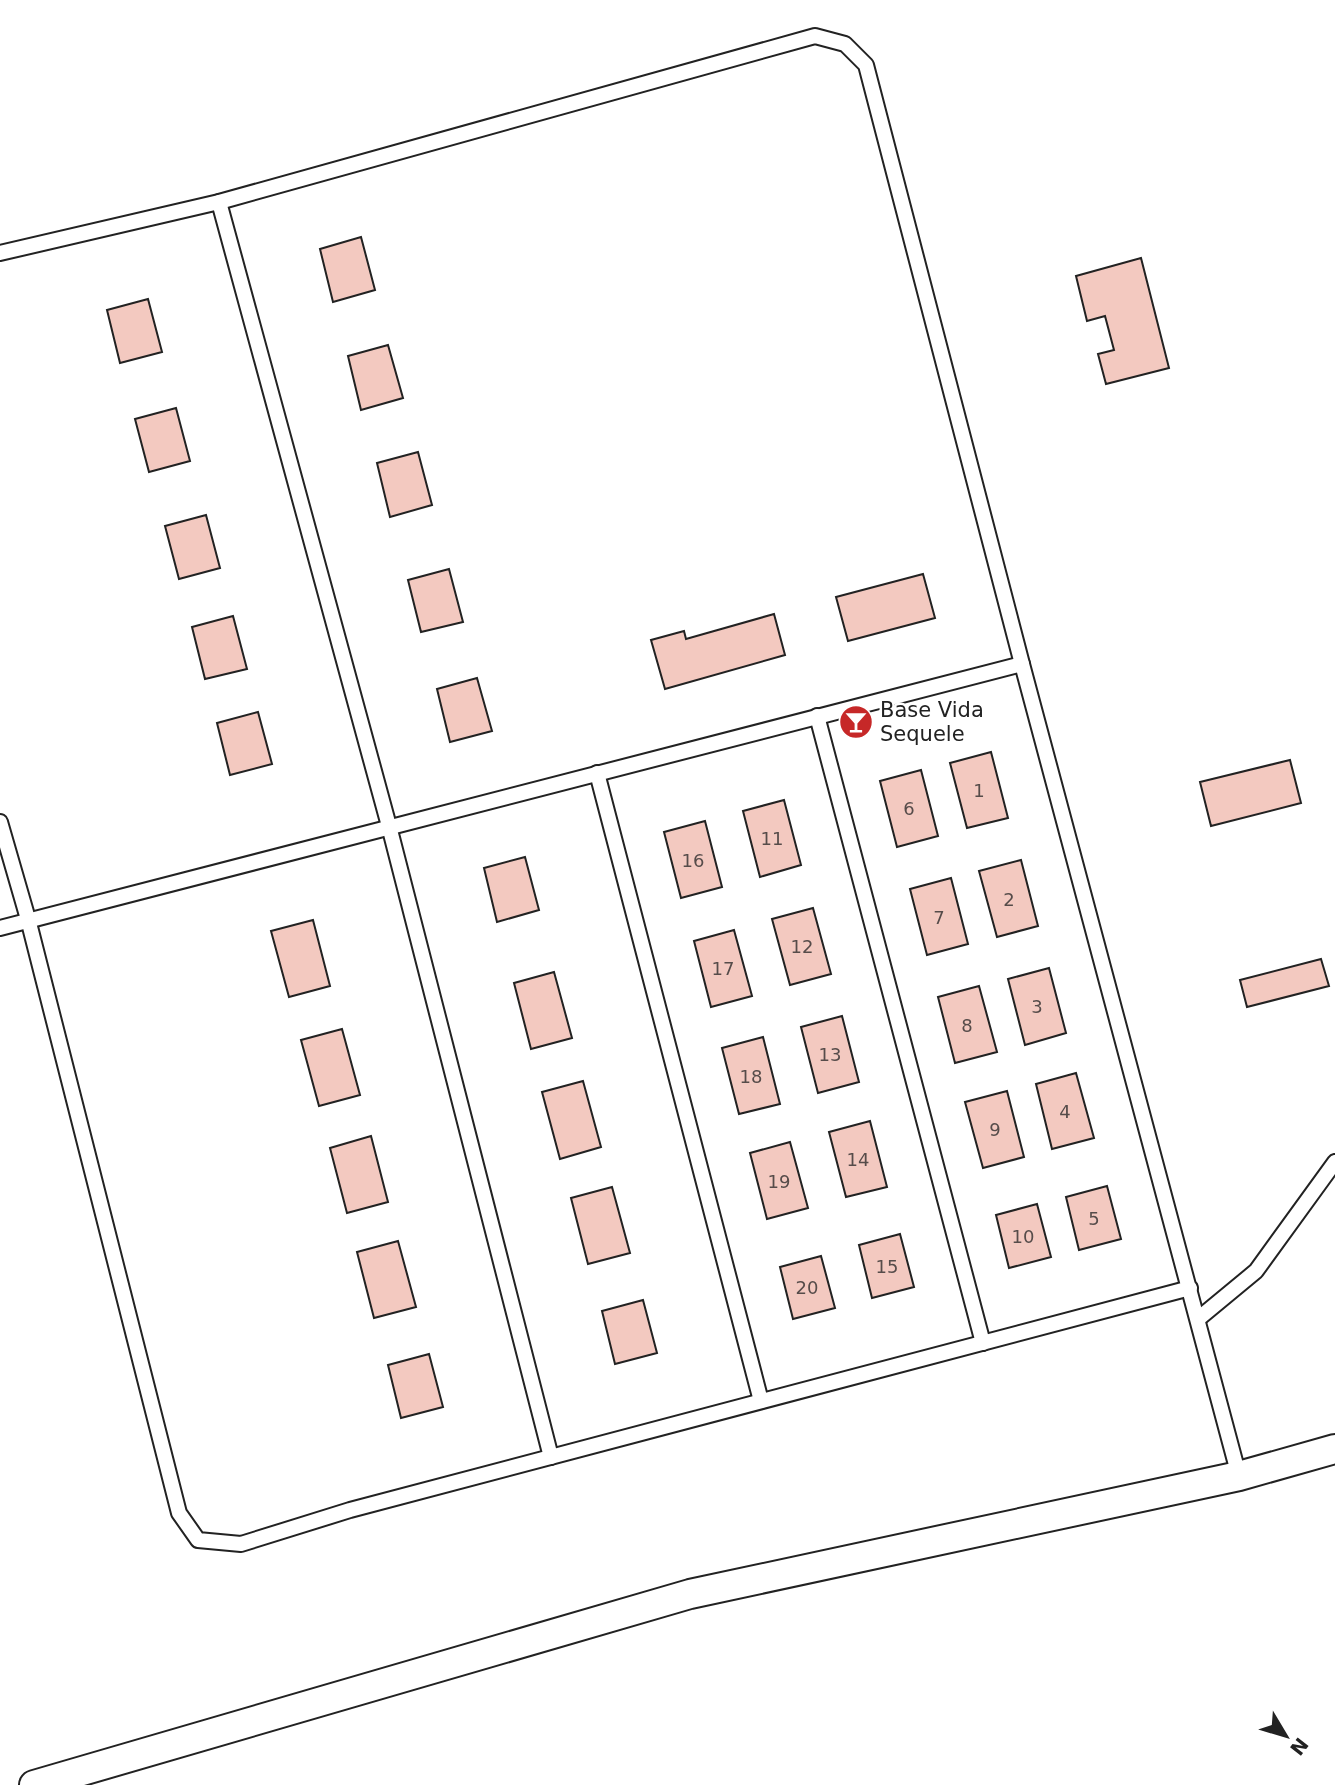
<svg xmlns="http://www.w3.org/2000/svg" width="1335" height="1785" font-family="'DejaVu Sans',sans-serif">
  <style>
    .building { fill: #f3c9c0; stroke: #222; stroke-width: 2 }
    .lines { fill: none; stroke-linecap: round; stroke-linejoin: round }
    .lane-casing { stroke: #222; stroke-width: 18 }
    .street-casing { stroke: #222; stroke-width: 32 }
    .lane { stroke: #fff; stroke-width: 14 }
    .street { stroke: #fff; stroke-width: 28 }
    .labels { text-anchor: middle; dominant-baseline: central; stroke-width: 5; stroke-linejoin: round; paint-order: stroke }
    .number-label { font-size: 18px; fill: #564c4a }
    .poi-label { font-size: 21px; fill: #222; stroke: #fff; text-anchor: start }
  </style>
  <rect width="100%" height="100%" fill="#fff"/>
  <g class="building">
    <polygon points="361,237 375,290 333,302 320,249"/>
    <polygon points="1141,258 1169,368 1106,384 1098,354 1114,350 1105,316 1087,321 1076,276"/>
    <polygon points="148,299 162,352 120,363 107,310"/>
    <polygon points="388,345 403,398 361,410 348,356"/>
    <polygon points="176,408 190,461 149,472 135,419"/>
    <polygon points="418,452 432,505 390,517 377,463"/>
    <polygon points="206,515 220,568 179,579 165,526"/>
    <polygon points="449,569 463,622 421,632 408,580"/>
    <polygon points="923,574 935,618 848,641 836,597"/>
    <polygon points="774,614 785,655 665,689 651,640 684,631 686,639"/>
    <polygon points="233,616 247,669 205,679 192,627"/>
    <polygon points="477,678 492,731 450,742 437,689"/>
    <polygon points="258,712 272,764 230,775 217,723"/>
    <polygon points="991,752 1008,818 967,828 950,763"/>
    <polygon points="1290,760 1301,803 1211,826 1200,782"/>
    <polygon points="921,770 938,836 897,847 880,781"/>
    <polygon points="784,800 801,865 760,877 743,811"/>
    <polygon points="705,821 722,887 681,898 664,832"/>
    <polygon points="525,857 539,910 497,922 484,868"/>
    <polygon points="1021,860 1038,926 997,937 979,871"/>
    <polygon points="951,878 968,944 927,955 910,889"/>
    <polygon points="813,908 831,974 790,985 772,919"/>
    <polygon points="313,920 330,986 289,997 271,931"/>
    <polygon points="734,930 752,996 711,1007 694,941"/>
    <polygon points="1321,959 1329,986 1247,1007 1240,980"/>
    <polygon points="1049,968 1066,1033 1025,1045 1008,979"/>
    <polygon points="554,972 572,1038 531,1049 514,983"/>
    <polygon points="979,986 997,1052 955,1063 938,997"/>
    <polygon points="842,1016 859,1082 818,1093 801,1027"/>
    <polygon points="342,1029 360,1095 319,1106 301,1040"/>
    <polygon points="763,1037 780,1104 739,1114 722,1048"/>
    <polygon points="1076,1073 1094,1138 1052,1149 1036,1084"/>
    <polygon points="583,1081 601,1147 560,1159 542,1092"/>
    <polygon points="1007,1091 1024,1157 983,1168 965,1102"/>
    <polygon points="870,1121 887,1187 846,1197 829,1132"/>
    <polygon points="371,1136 388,1202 347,1213 330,1148"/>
    <polygon points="790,1142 808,1208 767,1219 750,1153"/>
    <polygon points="1107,1186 1121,1239 1079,1250 1066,1197"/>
    <polygon points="612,1187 630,1253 588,1264 571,1198"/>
    <polygon points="1037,1204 1051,1257 1009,1268 996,1215"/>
    <polygon points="900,1234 914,1287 872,1298 859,1245"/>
    <polygon points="398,1241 416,1307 374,1318 357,1252"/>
    <polygon points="821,1256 835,1308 793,1319 780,1267"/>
    <polygon points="643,1300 657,1353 615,1364 602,1311"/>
    <polygon points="429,1354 443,1407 401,1418 388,1365"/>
  </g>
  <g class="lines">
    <g class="lane-casing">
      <g id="lane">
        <polyline points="219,202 389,826 551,1457"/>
        <polyline points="0,253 219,202 815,36 845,44 866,65 1022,664 1239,1476"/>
        <polyline points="817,716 983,1343"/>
        <polyline points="597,773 761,1401"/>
        <polyline points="0,822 28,919 179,1513 198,1540 241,1544 350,1510 1190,1288"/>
        <polyline points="0,928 1022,664"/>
        <polyline points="1198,1319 1256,1271 1335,1162"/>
      </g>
    </g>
    <g class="street-casing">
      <polyline id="street" points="34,1785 690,1594 1239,1476 1335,1449"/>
    </g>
    <use href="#lane" class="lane"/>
    <use href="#street" class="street"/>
  </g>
  <defs>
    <g id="bar-disc" transform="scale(1.75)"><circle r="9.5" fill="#c62828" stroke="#fff"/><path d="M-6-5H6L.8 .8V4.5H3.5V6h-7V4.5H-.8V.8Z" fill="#fff"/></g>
  </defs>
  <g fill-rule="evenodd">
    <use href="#bar-disc" x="856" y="722"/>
  </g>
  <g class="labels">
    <g class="number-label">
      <text x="979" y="790">1</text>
      <text x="909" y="808">6</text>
      <text x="772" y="838">11</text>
      <text x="693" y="860">16</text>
      <text x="1009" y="899">2</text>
      <text x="939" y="917">7</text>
      <text x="802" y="946">12</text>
      <text x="723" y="968">17</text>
      <text x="1037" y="1006">3</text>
      <text x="967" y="1025">8</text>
      <text x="830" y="1054">13</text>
      <text x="751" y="1076">18</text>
      <text x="1065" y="1111">4</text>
      <text x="995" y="1129">9</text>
      <text x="858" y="1159">14</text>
      <text x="779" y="1181">19</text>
      <text x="1094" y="1218">5</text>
      <text x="1023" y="1236">10</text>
      <text x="887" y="1266">15</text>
      <text x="807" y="1287">20</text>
    </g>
    <g class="poi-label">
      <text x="880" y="710">Base Vida<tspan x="880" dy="24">Sequele</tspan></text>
    </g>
  </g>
  <g transform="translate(1286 1736) rotate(128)" stroke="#ffffff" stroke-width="5" paint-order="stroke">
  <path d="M0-5L12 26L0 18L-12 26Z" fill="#222222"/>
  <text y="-10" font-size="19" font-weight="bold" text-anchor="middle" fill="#222222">N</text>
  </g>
</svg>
